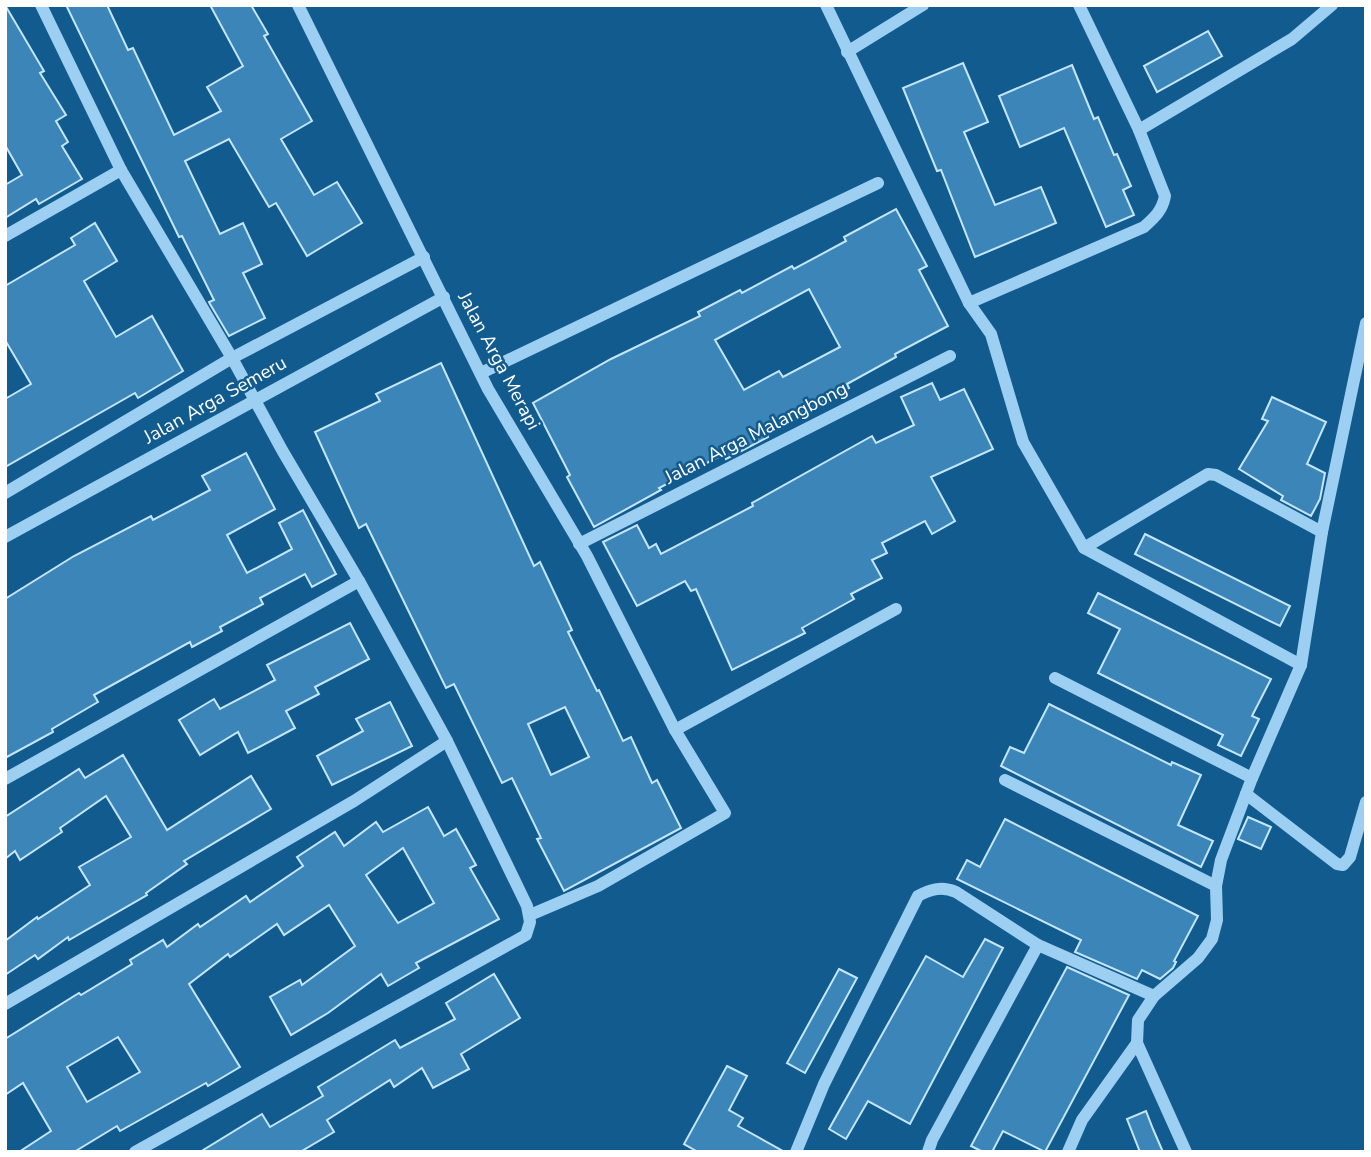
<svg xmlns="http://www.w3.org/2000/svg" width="1371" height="1157" font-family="'Nunito Sans',sans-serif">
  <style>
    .building { fill: #3b85b8; stroke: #c4e6fd; stroke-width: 2; fill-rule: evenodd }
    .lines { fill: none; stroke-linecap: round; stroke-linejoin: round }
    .minor { stroke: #9dcff2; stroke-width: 12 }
    .labels { text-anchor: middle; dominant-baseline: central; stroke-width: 5; stroke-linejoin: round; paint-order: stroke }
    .street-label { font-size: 19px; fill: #fff; stroke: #125b8f }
  </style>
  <rect width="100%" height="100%" fill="#125b8f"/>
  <g class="building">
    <polygon points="5,5 44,71 40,73 66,115 56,121 68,142 62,146 82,179 39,204 36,199 5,218 5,185 22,175 5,145"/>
    <polygon points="66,5 107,5 128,50 133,48 174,135 221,111 207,87 243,66 210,5 251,5 268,34 264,36 312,121 281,139 314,195 337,182 362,223 307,256 276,203 269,207 229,139 185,161 220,234 243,223 262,264 243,273 265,318 229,336 210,304 209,302 214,300 182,236 179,237"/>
    <polygon points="1208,31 1222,56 1157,92 1144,66"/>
    <polygon points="963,63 988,122 964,132 995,205 1041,187 1056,223 975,257 941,170 937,171 903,88"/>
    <polygon points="1072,65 1094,119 1098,117 1114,155 1117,154 1131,186 1123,190 1134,215 1106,227 1064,128 1020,147 999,96"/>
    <path d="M896,209L927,266L919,270L948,326L895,354L896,357L847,384L849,388L802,413L803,415L767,435L768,437L726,459L724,454L659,488L661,490L594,527L567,477L570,475L533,403L611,359L700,316L698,312L740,290L742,293L792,266L794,269L846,241L844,237ZM809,289L840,347L783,377L779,371L744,390L715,340Z"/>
    <polygon points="95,223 117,261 84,281 116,337 152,316 183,371 138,398 135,393 5,467 5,399 31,384 5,340 5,286 75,245 71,238"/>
    <path d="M441,363L534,566L540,562L572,630L568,632L597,691L599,690L623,741L631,737L652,783L657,780L681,828L564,891L537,839L541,838L512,778L502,783L454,684L446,688L366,524L359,528L315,432L380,401L376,394ZM565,707L589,757L551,775L528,724Z"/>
    <polygon points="932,383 940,400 964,389 993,449 931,477 955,521 932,534 925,521 882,543 887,553 872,560 882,578 851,594 854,599 802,628 805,633 732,670 696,589 691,591 685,581 637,606 603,542 637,525 649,548 656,544 661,554 753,506 752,503 872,436 876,443 914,425 901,397"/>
    <polygon points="1272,397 1326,422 1307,464 1325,473 1320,499 1311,516 1281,500 1283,496 1239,469 1268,421 1262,419"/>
    <polygon points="246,453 275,509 227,535 247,573 292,549 279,523 303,510 336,574 312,587 305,574 260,598 263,604 220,627 222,631 192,647 190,642 94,695 98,702 52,729 53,732 5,758 5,599 74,556 151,516 153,520 210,490 202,476"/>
    <polygon points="1145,534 1290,606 1280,626 1135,554"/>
    <polygon points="1098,593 1271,679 1252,716 1259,719 1241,756 1218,745 1223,735 1098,673 1120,629 1088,613"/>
    <polygon points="350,623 369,659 315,687 319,694 286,711 295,728 248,753 238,732 200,755 179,720 214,699 220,709 275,680 267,665"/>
    <polygon points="390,702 412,746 332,785 317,756 363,731 356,719"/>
    <polygon points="1049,704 1171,765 1172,762 1201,775 1178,825 1213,841 1201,867 1001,766 1010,747 1024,753"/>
    <polygon points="123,755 167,830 251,776 271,809 184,861 187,864 146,893 147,895 69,940 68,937 38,959 35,955 5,975 5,941 37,917 38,919 90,885 79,867 131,837 106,796 60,828 62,832 20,860 15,851 5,859 5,817 79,769 85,778"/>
    <path d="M428,807L444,836L456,829L476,865L470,868L499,919L416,963L419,968L388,986L381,974L328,1013L291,1035L270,997L300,980L302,985L355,946L329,905L284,935L277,924L230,957L228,954L189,984L240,1067L208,1086L206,1083L120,1131L117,1126L74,1152H19L51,1131L23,1083L5,1095V1039L79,993L81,995L132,964L130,960L163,940L167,947L198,924L200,927L246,896L250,902L303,866L297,857L335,832L344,846L376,822L383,832ZM403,848L434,903L398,923L366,875ZM118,1037L140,1072L87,1102L67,1067Z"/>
    <polygon points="1248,817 1271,827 1261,849 1238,839"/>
    <polygon points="1005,819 1198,916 1174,961 1176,962 1173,968 1160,979 1142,970 1137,979 1075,952 1081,940 957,879 967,860 980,867"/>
    <polygon points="985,939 1003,948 910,1124 868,1101 846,1139 829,1129 926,956 963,977"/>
    <polygon points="1067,967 1129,995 1045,1152 1003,1131 992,1152 983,1152 971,1146"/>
    <polygon points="839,969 857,978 805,1073 787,1063"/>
    <polygon points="494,974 520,1018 461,1054 469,1069 433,1088 422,1068 394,1087 390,1080 327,1120 334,1132 300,1152 200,1152 262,1114 270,1127 323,1096 318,1087 395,1040 400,1048 455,1019 446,1003"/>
    <polygon points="727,1066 747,1076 729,1110 743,1118 738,1126 785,1152 698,1152 684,1144"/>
    <polygon points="1146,1111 1153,1129 1163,1152 1140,1152 1127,1119"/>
  </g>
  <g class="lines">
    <g class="minor">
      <polyline points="41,5 121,170 232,358 282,450 359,581 447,741 527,906 530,922 526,935 135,1152"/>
      <polyline points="298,5 488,389 587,556 675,730"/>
      <polyline points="826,5 969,303 991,334 1023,442 1084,548 1301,665"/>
      <polyline points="847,52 923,5"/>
      <polyline points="1139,130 1292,39 1332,5"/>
      <polyline points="5,236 121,170"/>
      <path d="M969,303L1144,227C1155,217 1162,211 1165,196L1139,130L1079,5"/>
      <polyline points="481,373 878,183"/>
      <polyline points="5,493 232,358 424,257"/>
      <polyline points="1322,532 1366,323"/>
      <polyline points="5,537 444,297"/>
      <polyline points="579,544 950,356"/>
      <polyline points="1084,548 1208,474 1216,475 1322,532 1301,665 1252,778 1221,860 1216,886 1217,920 1212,939 1198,958 1154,996 1138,1020 1137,1043 1186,1152"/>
      <polyline points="1055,678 1252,778"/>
      <polyline points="5,779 359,581"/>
      <polyline points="1005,780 1216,886"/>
      <polyline points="1246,794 1337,864 1343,865 1350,857 1366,802"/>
      <polyline points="530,915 598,886 725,813 675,730 896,609"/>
      <polyline points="5,1004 354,801 447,741"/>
      <path d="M796,1152L824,1084L918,896C931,889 942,886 956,892L1038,945L1154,996"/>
      <polyline points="928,1152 932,1140 1038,945"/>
      <polyline points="1068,1152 1082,1120 1137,1043"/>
    </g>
  </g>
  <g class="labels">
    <g class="street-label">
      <text transform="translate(499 361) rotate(62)">Jalan Arga Merapi</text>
      <text transform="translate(215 400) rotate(-29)">Jalan Arga Semeru</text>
      <text transform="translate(756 433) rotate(-27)">Jalan Arga Malangbong</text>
    </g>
  </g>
  <rect width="1371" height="1157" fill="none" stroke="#ffffff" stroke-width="14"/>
</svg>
